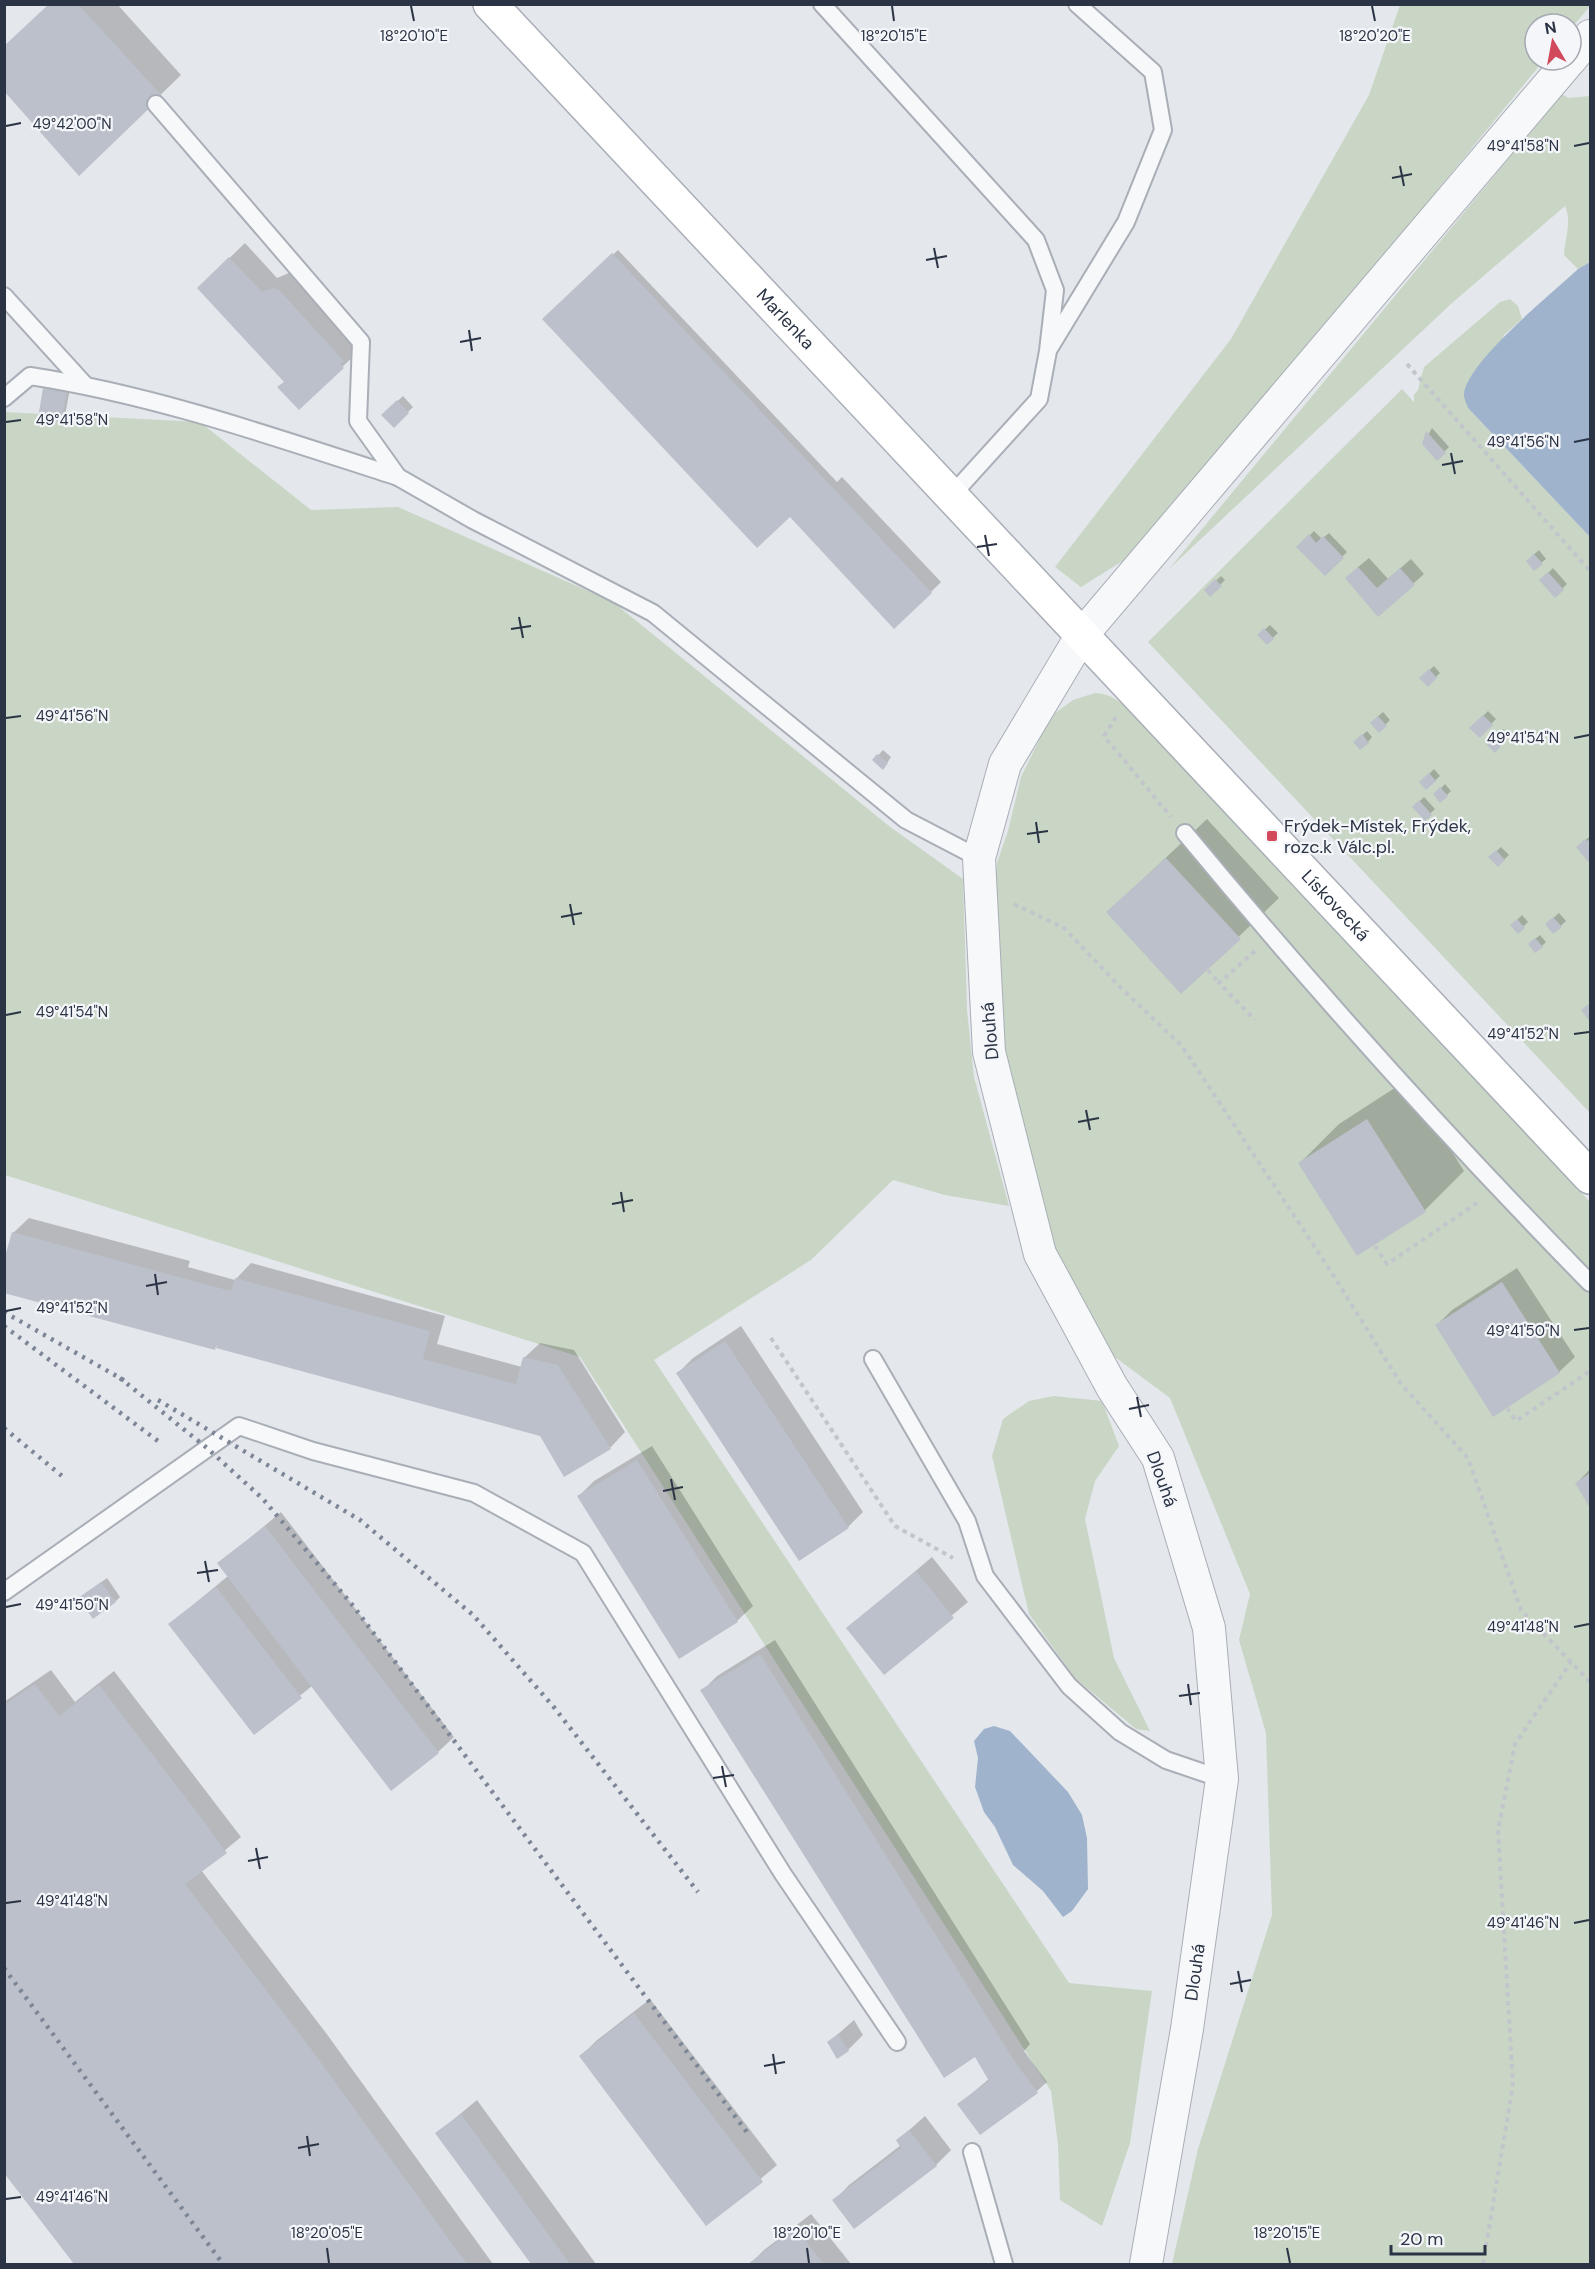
<svg xmlns="http://www.w3.org/2000/svg" width="1595" height="2269" font-family="'DM Sans',sans-serif">
  <style>
    .green { fill: #c9d6c5 }
    .water { fill: #9fb4cc }
    .shadow { fill: #0003 }
    .building { fill: #bbc0ca }
    .lines { fill: none; stroke-linecap: round; stroke-linejoin: round }
    .service-casing { stroke: #a9aeb7; stroke-width: 20 }
    .minor-casing { stroke: #a9aeb7; stroke-width: 34 }
    .secondary-casing { stroke: #a9aeb7; stroke-width: 36 }
    .path { stroke: #c2c5cb; stroke-width: 4; stroke-dasharray: 4.5 4.5; stroke-linecap: butt }
    .service { stroke: #f7f8fa; stroke-width: 16 }
    .minor { stroke: #f7f8fa; stroke-width: 32 }
    .secondary { stroke: #fff; stroke-width: 33 }
    .rail { stroke: #7d8696; stroke-width: 4.5; stroke-dasharray: 3 6; stroke-linecap: butt }
    .ticks { fill: none; stroke: #2b3445; stroke-width: 2 }
    .poi-dot { fill: #d1495b; stroke: #f4f6f9; stroke-width: 2 }
    .labels { text-anchor: middle; dominant-baseline: central; stroke-width: 4.5; stroke-linejoin: round; paint-order: stroke }
    .street-label { font-size: 18px; fill: #2b3445; stroke: #f4f6f9 }
    .poi-label { font-size: 18px; fill: #2b3445; stroke: #f4f6f9; text-anchor: start }
    .ticks-label { font-size: 15px; text-anchor: middle; fill: #2b3445; stroke: #f4f6f9; stroke-width: 4.5; stroke-linejoin: round; paint-order: stroke }
  </style>
  <rect width="100%" height="100%" fill="#e4e7ec"/>
  <g class="green">
    <polygon points="1400,5 1590,6 1571,29 1571,24 1535,24 1535,60 1544,60 1330,321 1129,557 1081,587 1055,567 1231,339 1369,95"/>
    <path d="M1562,94L1568,98L1590,96V262L1578,269L1564,255C1565,238 1572,221 1565,206L1452,303L1169,569Z"/>
    <polygon points="1510,299 1518,306 1522,319 1504,335 1468,408 1590,537 1590,1113 1148,642 1402,389 1414,402 1414,395 1418,390 1424,367 1500,302"/>
    <polygon points="4,412 200,422 311,510 398,507 613,602 889,826 963,879 967,1010 974,1077 1009,1206 945,1195 893,1180 811,1260 654,1360 1069,1983 1152,1991 1130,2143 1102,2226 1060,2200 1058,2144 1051,2091 580,1357 5,1175"/>
    <path d="M1095,693C1111,694 1119,700 1130,712L1590,1202V2264H1172L1198,2149L1272,1915L1266,1733L1239,1640L1250,1594L1170,1398L1092,1340L1027,1177L1000,1042L994,911L997,863L1008,831L1021,777L1051,716L1073,700Z"/>
    <polygon points="1054,1396 1102,1401 1119,1446 1095,1481 1085,1519 1114,1658 1150,1731 1136,1729 1075,1678 1029,1614 992,1456 1003,1419 1029,1401"/>
  </g>
  <g class="water">
    <path d="M1590,262V537L1468,408C1467,405 1464,399 1464,395C1465,363 1554,292 1578,269Z"/>
    <polygon points="994,1726 1010,1731 1068,1792 1082,1815 1087,1838 1088,1889 1072,1911 1063,1917 1043,1891 1013,1865 995,1827 984,1812 975,1787 978,1758 974,1741 984,1729"/>
  </g>
  <g class="shadow">
    <polygon points="50,4 117,4 181,75 79,174"/>
    <polygon points="245,243 277,278 289,273 295,277 358,344 358,352 299,408 285,381 214,273"/>
    <polygon points="618,250 837,482 842,477 941,582 931,592 544,319"/>
    <polygon points="49,384 70,388 65,416 60,421 45,389"/>
    <polygon points="403,396 413,407 394,426 383,415"/>
    <polygon points="1432,428 1449,447 1437,459 1423,444"/>
    <polygon points="1314,531 1322,539 1329,533 1347,552 1325,574 1298,547"/>
    <polygon points="1539,550 1546,559 1541,563 1532,556"/>
    <polygon points="1369,558 1388,579 1411,559 1424,574 1378,615 1357,568"/>
    <polygon points="1553,568 1567,584 1555,596 1541,580"/>
    <polygon points="1221,576 1225,580 1210,595 1206,590"/>
    <polygon points="1270,625 1278,633 1267,643 1259,635"/>
    <polygon points="1434,666 1440,673 1428,685 1421,678"/>
    <polygon points="1488,711 1496,719 1480,736 1471,728"/>
    <polygon points="1383,712 1390,720 1379,731 1376,718"/>
    <polygon points="1503,729 1509,735 1495,751 1488,744"/>
    <polygon points="1367,731 1372,737 1368,742 1355,742"/>
    <polygon points="883,750 891,757 887,763 874,760"/>
    <polygon points="1434,769 1440,776 1427,788 1421,782"/>
    <polygon points="1445,784 1451,791 1441,801 1435,794"/>
    <polygon points="1424,797 1435,809 1425,819 1414,807"/>
    <polygon points="1207,819 1279,898 1181,992 1108,912"/>
    <polygon points="1590,836 1590,861 1578,847"/>
    <polygon points="1501,847 1509,855 1498,865 1490,857"/>
    <polygon points="1559,913 1566,921 1554,932 1551,920"/>
    <polygon points="1522,915 1528,922 1518,932 1512,925"/>
    <polygon points="1540,935 1546,942 1542,946 1534,940"/>
    <polygon points="1407,1080 1464,1171 1425,1210 1358,1254 1300,1163 1339,1124"/>
    <polygon points="29,1218 190,1261 188,1267 235,1280 251,1263 445,1316 437,1344 522,1367 524,1358 540,1343 574,1350 625,1432 610,1448 541,1434 219,1343 214,1348 13,1233"/>
    <polygon points="1517,1268 1575,1357 1559,1372 1437,1325 1452,1310"/>
    <polygon points="741,1326 863,1512 848,1527 678,1373 693,1358"/>
    <polygon points="652,1446 753,1606 737,1621 579,1496 594,1481"/>
    <polygon points="1590,1469 1590,1505 1577,1483"/>
    <polygon points="281,1512 454,1737 438,1752 312,1686 254,1733 170,1624 228,1576 219,1564"/>
    <polygon points="932,1557 968,1602 884,1672 848,1628"/>
    <polygon points="107,1578 120,1597 116,1601 85,1594"/>
    <polygon points="775,1640 1030,2044 1024,2051 1047,2082 1037,2091 959,2104 989,2079 975,2055 702,1691 717,1676"/>
    <polygon points="51,1670 75,1702 114,1671 241,1837 201,1870 326,2033 493,2264 77,2264 4,2169 4,1702"/>
    <polygon points="650,1999 777,2165 707,2224 581,2056 596,2041"/>
    <polygon points="854,2020 863,2035 848,2050 828,2043"/>
    <polygon points="477,2100 596,2264 533,2264 437,2133"/>
    <polygon points="925,2116 951,2150 936,2165 834,2201 849,2185 901,2145 898,2140"/>
    <polygon points="811,2214 851,2264 750,2264 764,2250"/>
  </g>
  <g class="building">
    <polygon points="49,4 78,4 162,96 79,176 4,91 4,46"/>
    <polygon points="612,253 932,593 894,629 790,517 757,548 542,319"/>
    <polygon points="229,257 262,292 273,288 280,291 344,361 340,364 344,368 299,410 277,387 284,382 197,288"/>
    <polygon points="43,388 67,392 61,422 38,418"/>
    <polygon points="397,400 409,413 394,428 381,415"/>
    <polygon points="1426,431 1446,453 1437,461 1422,444"/>
    <polygon points="1309,534 1316,543 1323,536 1344,558 1325,576 1296,547"/>
    <polygon points="1534,554 1543,564 1534,571 1526,561"/>
    <polygon points="1358,567 1377,588 1400,568 1415,585 1378,617 1345,578"/>
    <polygon points="1548,572 1564,590 1555,598 1539,580"/>
    <polygon points="1215,579 1222,586 1210,597 1204,590"/>
    <polygon points="1264,628 1274,639 1267,645 1257,635"/>
    <polygon points="1429,669 1437,678 1428,687 1419,678"/>
    <polygon points="1483,715 1493,725 1480,738 1469,728"/>
    <polygon points="1378,716 1387,726 1379,733 1370,723"/>
    <polygon points="1497,733 1506,740 1495,753 1486,744"/>
    <polygon points="1362,734 1369,743 1360,750 1353,742"/>
    <polygon points="877,754 888,763 883,770 872,760"/>
    <polygon points="1429,773 1436,781 1426,790 1419,782"/>
    <polygon points="1440,787 1448,796 1440,803 1433,794"/>
    <polygon points="1419,800 1432,815 1425,821 1412,807"/>
    <polygon points="1585,839 1587,841 1590,839 1590,864 1576,847"/>
    <polygon points="1496,850 1505,860 1498,867 1488,857"/>
    <polygon points="1166,858 1241,939 1181,994 1106,912"/>
    <polygon points="1553,917 1562,927 1553,934 1545,924"/>
    <polygon points="1517,919 1525,928 1518,934 1510,925"/>
    <polygon points="1535,938 1543,947 1535,953 1528,944"/>
    <polygon points="1589,1004 1590,1005 1590,1022 1581,1010"/>
    <polygon points="1367,1119 1426,1212 1357,1256 1298,1163"/>
    <polygon points="12,1232 231,1291 235,1278 430,1331 423,1359 516,1384 523,1357 558,1365 611,1449 564,1477 540,1436 216,1348 220,1332 215,1350 4,1293 4,1260"/>
    <polygon points="1502,1282 1560,1373 1493,1417 1435,1325"/>
    <polygon points="725,1341 849,1528 799,1561 676,1373"/>
    <polygon points="637,1460 738,1622 679,1659 577,1496"/>
    <polygon points="1590,1473 1590,1508 1575,1483"/>
    <polygon points="265,1526 439,1753 391,1791 217,1563"/>
    <polygon points="916,1571 954,1618 884,1675 846,1628"/>
    <polygon points="101,1582 116,1602 93,1619 78,1598"/>
    <polygon points="216,1587 302,1698 254,1735 168,1624"/>
    <polygon points="760,1654 1015,2062 1038,2093 980,2135 957,2104 989,2081 975,2057 944,2078 700,1690"/>
    <polygon points="35,1684 59,1716 99,1685 199,1815 227,1853 185,1884 311,2049 467,2264 74,2264 4,2173 4,1705"/>
    <polygon points="634,2013 763,2182 706,2226 579,2056"/>
    <polygon points="838,2034 849,2051 837,2059 827,2042"/>
    <polygon points="461,2114 570,2264 531,2264 435,2133"/>
    <polygon points="909,2130 937,2166 854,2229 832,2200 901,2148 896,2140"/>
    <polygon points="795,2228 824,2264 748,2264"/>
  </g>
  <g class="lines">
    <g class="service-casing">
      <g id="service">
        <polyline points="822,4 1036,240 1055,290 1048,351 1039,399 951,496"/>
        <polyline points="156,104 361,342 358,421 398,477 473,520 653,613 906,820 979,858"/>
        <polyline points="4,296 84,384"/>
        <polyline points="1050,347 1126,222 1163,130 1153,72 1077,4"/>
        <path d="M4,398L30,376C155,395 277,438 398,477"/>
        <path d="M1185,833C1314,989 1449,1139 1590,1283"/>
        <polyline points="873,1359 967,1521 985,1576 1069,1686 1120,1732 1166,1760 1222,1779"/>
        <polyline points="4,1592 239,1426 313,1451 474,1493 583,1553 783,1874 897,2042"/>
        <polyline points="972,2152 1004,2264"/>
      </g>
    </g>
    <g class="minor-casing">
      <g id="minor">
        <polyline points="1571,59 1590,36"/>
        <path id="s1" d="M1146,2264L1187,2029L1222,1779L1209,1628L1158,1458L1112,1387L1040,1254L989,1052L979,858L1005,764L1082,635L1570,60"/>
      </g>
    </g>
    <g class="secondary-casing">
      <g id="secondary">
        <path id="s2" d="M490,4L1590,1177"/>
      </g>
    </g>
    <g class="path">
      <polyline points="1407,364 1590,571"/>
      <polyline points="1116,717 1104,736 1171,817"/>
      <polyline points="1014,904 1064,928 1122,989 1182,1046 1330,1270 1401,1384 1468,1458 1521,1610 1590,1682"/>
      <polyline points="1255,951 1219,983 1255,1020"/>
      <polyline points="1208,970 1219,983"/>
      <polyline points="1375,1246 1387,1264 1480,1201"/>
      <polyline points="771,1338 895,1526 953,1558"/>
      <polyline points="1507,1408 1516,1421 1590,1371"/>
      <polyline points="1483,2264 1513,2085 1498,1830 1515,1744 1571,1662"/>
    </g>
    <use href="#service" class="service"/>
    <use href="#minor" class="minor"/>
    <use href="#secondary" class="secondary"/>
    <g class="rail">
      <polyline points="4,1312 127,1382"/>
      <polyline points="4,1326 162,1444"/>
      <polyline points="120,1378 207,1448 263,1499 354,1607 749,2135"/>
      <polyline points="158,1400 360,1520 473,1615 553,1706 698,1892"/>
      <polyline points="4,1428 62,1476"/>
      <polyline points="4,1968 223,2264"/>
    </g>
  </g>
  <path class="ticks" d="M411,6L414,21M892,6L894,21M1372,6L1375,21M6,126L21,123M1574,146L1589,143M1400,166L1404,186M1392,178L1412,174M934,248L938,268M926,260L947,256M469,330L472,351M460,342L481,338M6,422L21,420M1574,442L1589,439M1451,453L1455,474M1442,465L1463,461M985,535L989,556M977,547L997,544M519,617L523,638M511,629L531,626M6,718L21,716M1574,738L1589,735M1036,822L1039,843M1027,834L1048,831M570,904L574,925M561,917L582,913M6,1015L21,1012M1574,1034L1589,1032M1086,1110L1090,1130M1078,1122L1099,1118M621,1192L624,1212M612,1204L633,1200M155,1274L158,1295M146,1286L167,1282M6,1311L21,1308M1574,1330L1589,1328M1137,1397L1141,1417M1129,1409L1149,1405M671,1479L675,1500M663,1491L683,1487M205,1561L209,1582M197,1573L218,1570M6,1607L21,1604M1574,1627L1589,1624M1188,1684L1191,1705M1179,1696L1200,1693M722,1766L726,1787M713,1778L734,1775M256,1848L260,1869M248,1861L268,1857M6,1903L21,1901M1574,1923L1589,1920M1238,1971L1242,1992M1230,1984L1251,1980M773,2054L776,2074M764,2066L785,2062M307,2136L310,2156M298,2148L319,2144M6,2199L21,2197M327,2248L329,2263M807,2248L809,2263M1287,2248L1290,2263"/>
  <rect class="poi-dot" x="1266" y="830" width="12" height="12" rx="3"/>
  <g class="labels">
    <g class="street-label">
      <text stroke="none"><textPath href="#s2" startOffset="432">Marlenka</textPath></text>
      <text stroke="none"><textPath href="#s2" startOffset="1236">Lískovecká</textPath></text>
      <text transform="translate(990 1031) rotate(-95)">Dlouhá</text>
      <text transform="translate(1162 1479) rotate(70)">Dlouhá</text>
      <text stroke="none"><textPath href="#s1" startOffset="296">Dlouhá</textPath></text>
    </g>
    <g class="poi-label">
      <text x="1284" y="826">Frýdek-Místek, Frýdek,<tspan x="1284" dy="21">rozc.k Válc.pl.</tspan></text>
    </g>
  </g>
  <g class="ticks-label">
    <text x="1375" y="41">18°20'20"E</text>
    <text x="414" y="41">18°20'10"E</text>
    <text x="894" y="41">18°20'15"E</text>
    <text x="72" y="129">49°42'00"N</text>
    <text x="1523" y="151">49°41'58"N</text>
    <text x="72" y="425">49°41'58"N</text>
    <text x="1523" y="447">49°41'56"N</text>
    <text x="72" y="721">49°41'56"N</text>
    <text x="1523" y="743">49°41'54"N</text>
    <text x="72" y="1017">49°41'54"N</text>
    <text x="1523" y="1039">49°41'52"N</text>
    <text x="72" y="1313">49°41'52"N</text>
    <text x="1523" y="1336">49°41'50"N</text>
    <text x="72" y="1610">49°41'50"N</text>
    <text x="1523" y="1632">49°41'48"N</text>
    <text x="72" y="1906">49°41'48"N</text>
    <text x="1523" y="1928">49°41'46"N</text>
    <text x="72" y="2202">49°41'46"N</text>
    <text x="327" y="2238">18°20'05"E</text>
    <text x="807" y="2238">18°20'10"E</text>
    <text x="1287" y="2238">18°20'15"E</text>
  </g>
  <rect width="1595" height="2269" fill="none" stroke="#2b3445" stroke-width="12"/>
  <g transform="translate(1553 42) rotate(350)"><circle r="28" fill="#f4f6f9" stroke="#a4a8b1" stroke-width="1.5"/>
  <path d="M0-4.5L10 22L0 15L-10 22Z" fill="#d1495b"/>
  <text y="-9" font-size="16" font-weight="bold" text-anchor="middle" fill="#2b3445">N</text>
  </g>
  <path d="M1391 2245v9h94v-9" fill="none" stroke="#2b3445" stroke-width="3"/>
  <text x="1400" y="2245" font-size="18" fill="#2b3445" stroke="#f4f6f9" stroke-width="4.5" paint-order="stroke">20 m</text>
</svg>
